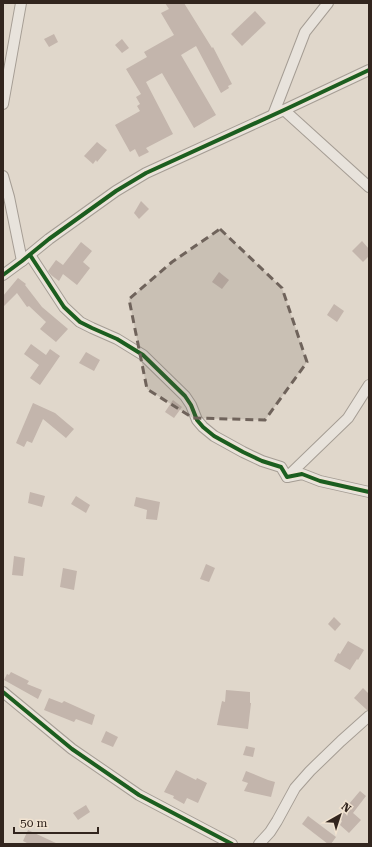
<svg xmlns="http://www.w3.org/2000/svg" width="372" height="847" font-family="'Roboto Serif',serif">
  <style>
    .building { fill: #c3b5ac }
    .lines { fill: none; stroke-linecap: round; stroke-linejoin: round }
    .street-casing { stroke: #a59d94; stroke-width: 12 }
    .street { stroke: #e8e3dc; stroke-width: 10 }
    .cycleway-casing { stroke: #f1e3d1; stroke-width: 6 }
    .cycleway { stroke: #1b5e20; stroke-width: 4 }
    .marked { fill: #6f635b; fill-opacity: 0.2; stroke: #6f635b; stroke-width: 3; stroke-dasharray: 8 5; stroke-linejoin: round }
  </style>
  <rect width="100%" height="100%" fill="#e0d7cb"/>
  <g class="building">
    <polygon points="165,3 184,3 212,48 213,47 232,84 228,86 229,88 221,93 196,46 181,55 216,115 194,128 162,73 146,82 173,134 146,148 149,152 139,157 135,149 130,152 115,125 140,111 137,106 140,104 136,97 141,94 126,69 147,57 144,52 174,35 161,13 169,9"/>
    <polygon points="255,11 266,23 242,46 231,34"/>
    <polygon points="54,34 58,42 49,47 44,39"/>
    <polygon points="122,39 129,48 122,53 115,45"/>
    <polygon points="97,142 107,150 97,162 96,160 93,164 84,156"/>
    <polygon points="141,201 149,209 139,219 134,213"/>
    <polygon points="362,241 369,249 369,256 363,262 352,251"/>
    <polygon points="81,242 92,251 83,262 90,268 77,285 63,274 59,281 51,275 48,271 56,260 63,265"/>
    <polygon points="219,272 229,280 222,289 212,282"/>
    <polygon points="18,278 26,284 25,285 42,307 68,329 56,342 40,329 46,322 29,306 27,307 17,293 3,307 3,296"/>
    <polygon points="334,304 344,311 337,322 327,315"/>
    <polygon points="31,344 46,355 50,349 60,356 40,385 30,378 39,365 24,354"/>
    <polygon points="86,352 100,360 94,371 79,363"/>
    <polygon points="173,400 182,407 174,418 165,412"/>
    <polygon points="33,403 55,413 74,429 66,438 43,419 32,443 27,441 24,447 16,443"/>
    <polygon points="30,492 45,496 42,507 28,503"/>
    <polygon points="76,496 90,505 86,513 71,504"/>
    <polygon points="136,497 160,502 157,520 146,519 147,510 134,506"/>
    <polygon points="14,556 25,558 23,576 12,575"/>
    <polygon points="206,564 215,568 209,582 200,579"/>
    <polygon points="63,568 77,571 74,590 60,587"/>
    <polygon points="334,617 341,624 335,631 328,624"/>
    <polygon points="348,641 364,650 358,660 357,659 350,670 334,661 338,653 340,654"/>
    <polygon points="11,672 29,681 27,684 42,690 38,699 4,680 7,674 9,675"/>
    <polygon points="363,688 369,694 369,710 367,710 354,698"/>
    <polygon points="226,690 250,692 250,703 251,703 248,729 217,725 222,701 225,702"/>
    <polygon points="49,698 62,703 64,701 95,715 92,725 76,719 74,722 44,710"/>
    <polygon points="106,731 118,737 113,747 101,742"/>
    <polygon points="246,746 255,748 253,757 243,755"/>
    <polygon points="176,770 196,780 197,778 207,783 198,803 187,798 184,804 173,798 174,796 164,792"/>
    <polygon points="246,771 268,780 275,782 271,797 244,791 248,783 242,781"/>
    <polygon points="360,791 366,796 353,813 361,820 349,833 340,825 342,821 338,817"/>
    <polygon points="86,805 90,812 78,820 73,813"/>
    <polygon points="308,816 336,837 331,844 328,844 302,824"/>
    <polygon points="28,830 58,844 29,844 23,841"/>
  </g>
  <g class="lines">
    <g class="street-casing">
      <g id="street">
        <polyline points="3,104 21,3"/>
        <polyline points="284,110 369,187"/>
        <polyline points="273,115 305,32 328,3"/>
        <polyline points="3,176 9,197 22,261"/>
        <polyline points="30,255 64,307 80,322 92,328 117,339 143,355 185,396 191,405 197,420 203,427 214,436 243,452 262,461 281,467 287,477 302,474 320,481 369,492"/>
        <polyline points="3,275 22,261 49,239 116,191 146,173 284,110 369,70"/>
        <polyline points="287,477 348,418 369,385"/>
        <polyline points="3,692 72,749 139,795 232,844"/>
        <polyline points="259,844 270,832 277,821 295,788 310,771 341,741 369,716"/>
      </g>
    </g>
    <use href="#street" class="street"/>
    <g class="cycleway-casing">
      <g id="cycleway">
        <polyline points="30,255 64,307 80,322 92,328 117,339 143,355 185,396 191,405 197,420 203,427 214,436 243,452 262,461 281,467 287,477 302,474 320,481 369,492"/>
        <polyline points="3,275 22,261 49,239 116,191 146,173 284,110 369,70"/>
        <polyline points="3,692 72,749 139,795 232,844"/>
      </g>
    </g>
    <use href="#cycleway" class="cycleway"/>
  </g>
  <path class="marked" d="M220,229L282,288L307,362L265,420L193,418L147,389L129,299L172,262Z"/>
  <rect width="372" height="847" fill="none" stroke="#32251e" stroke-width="8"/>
  <g transform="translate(340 815) rotate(39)" stroke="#f1e3d1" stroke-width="3" paint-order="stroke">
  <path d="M0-3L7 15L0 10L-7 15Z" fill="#32251e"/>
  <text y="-6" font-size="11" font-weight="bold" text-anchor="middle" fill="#32251e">N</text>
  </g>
  <path d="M14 827v6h84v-6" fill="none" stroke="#32251e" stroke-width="2"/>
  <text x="20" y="827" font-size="12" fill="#32251e" stroke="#f1e3d1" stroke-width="3" paint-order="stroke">50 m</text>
</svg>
